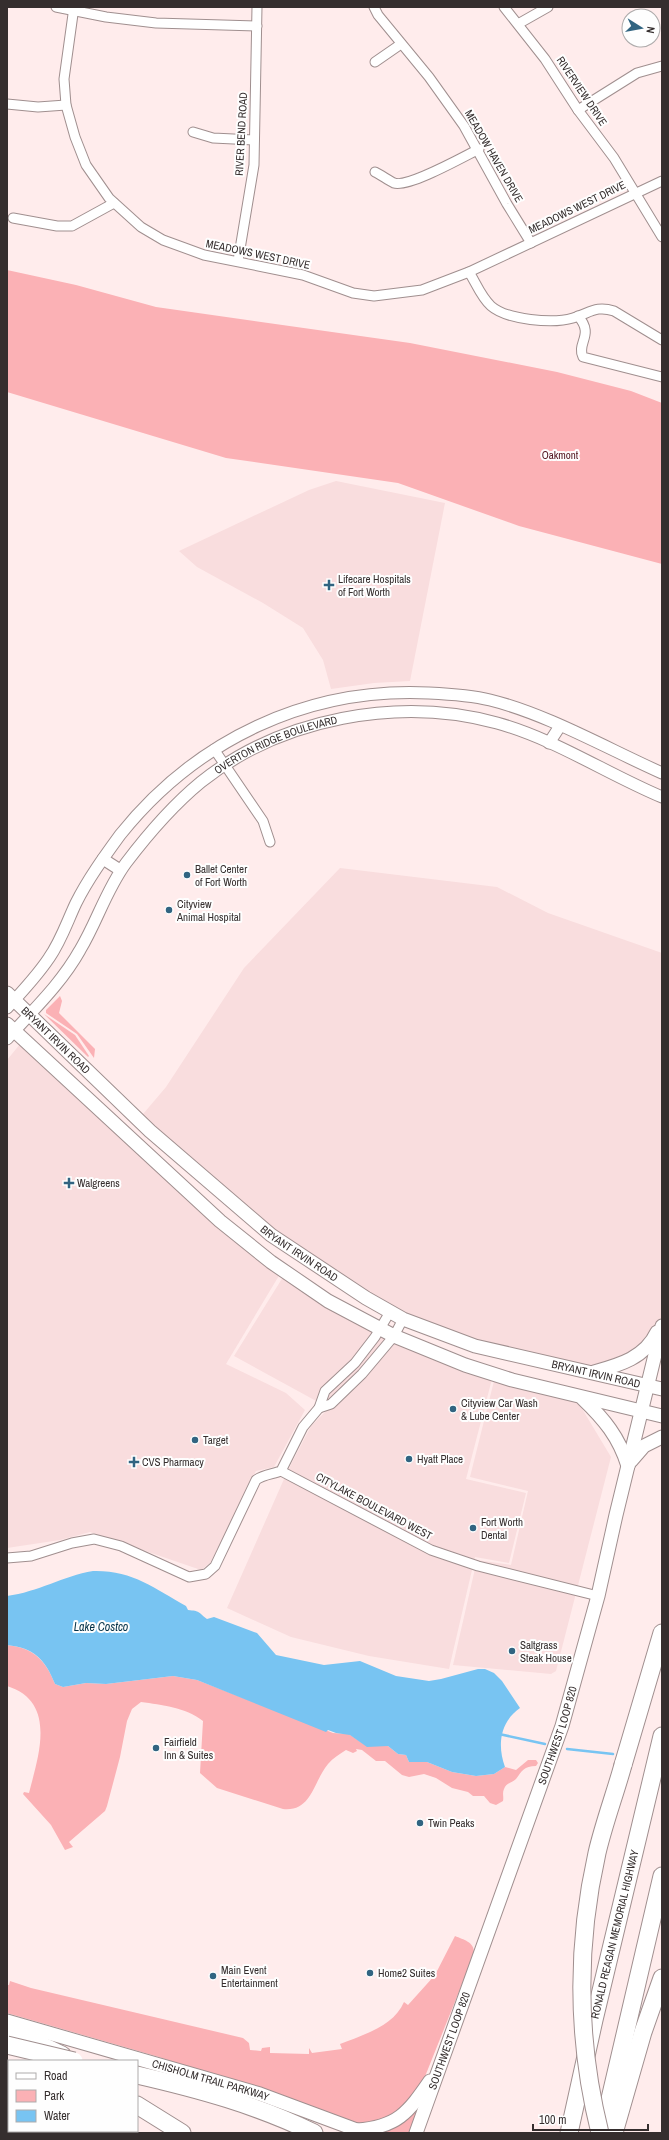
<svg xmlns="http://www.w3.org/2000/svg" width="669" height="2140" font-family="'Archivo Narrow',sans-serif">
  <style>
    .built { fill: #f9ddde }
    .green { fill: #fbb1b5 }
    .water { fill: #78c4f2 }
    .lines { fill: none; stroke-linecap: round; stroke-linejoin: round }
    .stream { stroke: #78c4f2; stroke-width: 2.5 }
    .minor-casing { stroke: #a08f8f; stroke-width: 11 }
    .tertiary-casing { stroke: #a08f8f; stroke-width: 13 }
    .secondary-casing { stroke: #a08f8f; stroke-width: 15 }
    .motorway-casing { stroke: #a08f8f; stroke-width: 19 }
    .minor { stroke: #fff; stroke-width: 9 }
    .tertiary { stroke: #fff; stroke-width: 11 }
    .secondary { stroke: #fff; stroke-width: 13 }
    .motorway { stroke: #fff; stroke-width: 17 }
    .motorway-bridge-casing { stroke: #a08f8f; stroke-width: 19; stroke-linecap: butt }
    .motorway-bridge { stroke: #fff; stroke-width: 17 }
    .poi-dot { fill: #316481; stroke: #fefefe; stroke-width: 1.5 }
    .labels { text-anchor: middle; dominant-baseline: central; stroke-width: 4; stroke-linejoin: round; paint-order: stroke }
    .street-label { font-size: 11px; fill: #352e2e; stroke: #fefefe }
    .park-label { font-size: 11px; fill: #4f101b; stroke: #fefefe }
    .poi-label { font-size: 11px; fill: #352e2e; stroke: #fefefe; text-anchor: start }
    .water-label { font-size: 12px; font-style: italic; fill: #023047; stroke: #fefefe }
  </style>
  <rect width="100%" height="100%" fill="#ffecec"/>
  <g class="built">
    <polygon points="336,481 445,503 410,681 374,683 331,689 323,660 303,628 263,603 197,567 179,551 309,490"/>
    <polygon points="340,868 497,887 548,913 662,953 662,1321 648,1346 590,1373 435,1332 330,1276 138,1120 166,1087 244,968"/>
    <polygon points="21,1043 280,1274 226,1364 286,1393 305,1410 274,1467 256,1471 211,1562 201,1570 90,1532 60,1540 7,1548 7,1060"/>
    <polygon points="283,1277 344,1315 404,1347 492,1379 466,1479 526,1493 509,1563 475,1557 449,1669 369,1656 291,1637 227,1608 288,1470 311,1426 329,1408 234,1356"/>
    <polygon points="494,1381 578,1402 611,1457 556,1671 551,1674 453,1665 477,1560 511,1565 528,1491 470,1477"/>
  </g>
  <g class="green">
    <polygon points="7,270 76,285 156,307 410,343 557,372 631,391 662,403 662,564 519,526 398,483 226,458 7,392"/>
    <polygon points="60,996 62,1001 59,1013 95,1049 94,1058 77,1034 46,1013 46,1010"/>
    <polygon points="44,1014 75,1035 89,1056 88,1057"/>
    <path d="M7,1645C33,1648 45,1659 55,1684L63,1687L86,1683L106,1684L173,1676L197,1680L333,1733L349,1734L365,1745L388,1746L398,1754L406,1755L409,1762H427L452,1772L476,1776L494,1774L505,1767L516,1770L528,1760H536L538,1763L536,1766C524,1766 522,1771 516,1779C512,1783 506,1783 504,1789C502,1793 504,1797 503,1801L496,1805L490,1803L484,1796H473L468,1792L452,1788L436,1778L424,1774L409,1777L402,1775L385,1761H376L362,1750L356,1749L357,1751L353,1753L346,1750C340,1754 333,1758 328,1764C313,1782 312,1812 283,1809L217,1788L200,1773L203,1721C185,1707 162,1705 141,1702L132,1709L127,1721L120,1757L107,1806L105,1811L69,1842L73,1847L65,1850L51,1825L23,1794L24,1792L29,1793C38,1757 58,1702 7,1686Z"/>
    <path d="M455,1936C464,1940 475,1942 474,1954L422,2084L393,2117L361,2125L159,2057L7,2013V1985H9L10,1981L31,1988L243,2038L249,2043L250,2050L261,2051L262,2048L270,2047V2053L309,2054V2048L312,2053L342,2049L340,2044C363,2035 394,2026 404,2002L408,2005L435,1975Z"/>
    <polygon points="440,2066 416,2133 365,2133 386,2125"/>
  </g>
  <path class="water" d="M93,1571C132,1570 154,1588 186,1606L188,1610C200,1611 198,1612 207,1619L214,1617L257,1633L276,1655L324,1665L360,1661L396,1676L429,1681L441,1679L478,1669H485L494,1673L502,1681L520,1708C500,1722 497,1745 505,1767L494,1774L476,1776L452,1772L427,1762H409L406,1755L398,1754L388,1746L367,1747L350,1735L336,1733L328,1730L326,1732L197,1680L173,1676L106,1684L86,1683L63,1687L55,1684C45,1659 34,1648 7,1645V1596C38,1592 63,1576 93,1571Z"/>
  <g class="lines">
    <g class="stream">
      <polyline points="499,1734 545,1744"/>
      <polyline points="567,1749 613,1754"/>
    </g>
    <g class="minor-casing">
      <g id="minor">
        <polyline points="56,7 106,17 156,23 257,26"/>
        <polyline points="74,7 64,79 66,105 75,137 86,165 109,198 141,227 163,240 204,255 303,275 353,293 374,296 422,290 469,272 662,181"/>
        <polyline points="374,7 378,15 429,77 464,126 507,204 531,243"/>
        <polyline points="504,7 545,59 578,110 614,158 662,237"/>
        <polyline points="518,24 548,7"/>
        <polyline points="375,62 401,44"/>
        <polyline points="7,104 38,107 66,105"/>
        <polyline points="578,110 637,73 662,66"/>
        <polyline points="193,132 213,138 254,140"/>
        <path d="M375,172C381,175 388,180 394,183C408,188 463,157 479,149"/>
        <polyline points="13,218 57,226 72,226 114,203"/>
        <polyline points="238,261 254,165 257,7"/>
        <path d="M469,272C476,283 481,297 491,306C507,320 553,324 573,318C590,313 596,305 614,311L662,340"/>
        <path d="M578,316C595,335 576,343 583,357L662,377"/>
        <polyline points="214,749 263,821 270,842"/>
        <polyline points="319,1408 331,1404 362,1374 394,1336 403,1319"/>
        <polyline points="281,1471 431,1550 478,1566 598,1596"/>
        <path d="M7,1558L31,1556L72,1543L94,1539L121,1546L189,1577L206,1574L215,1566L256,1480C262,1475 273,1474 281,1471L303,1427L319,1408L325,1391L355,1363L375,1337L390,1312"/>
      </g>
    </g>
    <g class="tertiary-casing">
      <g id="tertiary">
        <polyline points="549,743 560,726"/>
        <polyline points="103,859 120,870"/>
        <path d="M7,1008C22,992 37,976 49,958C61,941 67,922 76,903C88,879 104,857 120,835C196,740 307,687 429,693C450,694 470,695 490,700C547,714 608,749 662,773"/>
        <path id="s1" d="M7,1039C33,1010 61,984 80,950C97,922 106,890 126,863C148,834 173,805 201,782C281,718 399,696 497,723C555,739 607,774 662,797"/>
      </g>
    </g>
    <g class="secondary-casing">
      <g id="secondary">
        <path id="s2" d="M7,993L150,1131L271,1235L366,1298L403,1319L475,1346L662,1389"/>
        <polyline points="7,1024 220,1221 271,1262 328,1301 394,1336 465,1365 512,1380 662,1416"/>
        <path d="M594,1372C619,1365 645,1358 657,1332"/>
        <path d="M583,1399C604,1419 619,1437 628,1466"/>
        <polyline points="631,1461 644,1446 662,1437"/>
        <path id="s3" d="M7,2021L260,2094L365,2133"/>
        <path d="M357,2130C397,2127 408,2113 430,2081"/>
        <path id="s4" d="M416,2133L562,1726L598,1596L616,1515L662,1326"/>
      </g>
    </g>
    <g class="motorway-casing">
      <g id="motorway">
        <polyline points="623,1765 662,1633"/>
        <polyline points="7,2029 62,2055"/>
        <path d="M137,2075C198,2089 257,2105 314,2133"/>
        <polyline points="7,2098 9,2099"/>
        <polyline points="137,2105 182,2133"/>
        <polyline points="7,2130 14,2133"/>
        <polyline points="103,2131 109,2133"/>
        <path id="s5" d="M569,2133L594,2020L662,1736"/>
        <polyline points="602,2133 662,1876"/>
        <polyline points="614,2133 643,2032 662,1978"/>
      </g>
    </g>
    <use href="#minor" class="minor"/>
    <use href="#tertiary" class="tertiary"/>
    <use href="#secondary" class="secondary"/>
    <use href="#motorway" class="motorway"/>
    <g class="motorway-bridge-casing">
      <g id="motorway-bridge">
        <polyline points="7,2045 74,2061"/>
        <path d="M600,2133C577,2041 576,1946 597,1853C604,1823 615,1794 623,1765"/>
      </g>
    </g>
    <use href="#motorway-bridge" class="motorway-bridge"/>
  </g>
  <g class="poi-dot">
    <path d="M327 579h4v4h4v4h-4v4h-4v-4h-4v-4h4z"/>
    <circle cx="187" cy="875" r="4"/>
    <circle cx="169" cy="910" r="4"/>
    <path d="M67 1177h4v4h4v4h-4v4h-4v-4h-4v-4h4z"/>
    <circle cx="453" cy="1409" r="4"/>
    <circle cx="195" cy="1440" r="4"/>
    <circle cx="409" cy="1459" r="4"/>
    <path d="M132 1456h4v4h4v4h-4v4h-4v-4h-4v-4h4z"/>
    <circle cx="473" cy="1528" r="4"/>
    <circle cx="512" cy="1651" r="4"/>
    <circle cx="156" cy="1748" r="4"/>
    <circle cx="420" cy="1823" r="4"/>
    <circle cx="370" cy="1973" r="4"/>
    <circle cx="213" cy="1976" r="4"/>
  </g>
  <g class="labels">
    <g class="street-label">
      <text transform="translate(582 91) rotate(56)">RIVERVIEW DRIVE</text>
      <text transform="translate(241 134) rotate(-87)">RIVER BEND ROAD</text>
      <text transform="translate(494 156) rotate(60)">MEADOW HAVEN DRIVE</text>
      <text transform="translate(577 207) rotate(-26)">MEADOWS WEST DRIVE</text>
      <text transform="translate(258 254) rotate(12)">MEADOWS WEST DRIVE</text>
      <text stroke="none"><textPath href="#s1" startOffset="409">OVERTON RIDGE BOULEVARD</textPath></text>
      <text stroke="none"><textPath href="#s2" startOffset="68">BRYANT IRVIN ROAD</textPath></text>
      <text stroke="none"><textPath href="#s2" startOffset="392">BRYANT IRVIN ROAD</textPath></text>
      <text stroke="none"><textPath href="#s2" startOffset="716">BRYANT IRVIN ROAD</textPath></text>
      <text transform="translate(374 1506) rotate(28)">CITYLAKE BOULEVARD WEST</text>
      <text stroke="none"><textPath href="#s4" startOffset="422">SOUTHWEST LOOP 820</textPath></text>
      <text stroke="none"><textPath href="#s5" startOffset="204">RONALD REAGAN MEMORIAL HIGHWAY</textPath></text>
      <text stroke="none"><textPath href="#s4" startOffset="98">SOUTHWEST LOOP 820</textPath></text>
      <text stroke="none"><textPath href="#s3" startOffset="212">CHISHOLM TRAIL PARKWAY</textPath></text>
    </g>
    <g class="park-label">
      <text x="560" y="455">Oakmont</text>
    </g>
    <g class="poi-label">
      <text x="338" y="579">Lifecare Hospitals<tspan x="338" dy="13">of Fort Worth</tspan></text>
      <text x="195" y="869">Ballet Center<tspan x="195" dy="13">of Fort Worth</tspan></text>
      <text x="177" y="904">Cityview<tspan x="177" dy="13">Animal Hospital</tspan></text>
      <text x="77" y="1183">Walgreens</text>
      <text x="461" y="1403">Cityview Car Wash<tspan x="461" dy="13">&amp; Lube Center</tspan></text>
      <text x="203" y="1440">Target</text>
      <text x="417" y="1459">Hyatt Place</text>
      <text x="142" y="1462">CVS Pharmacy</text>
      <text x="481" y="1522">Fort Worth<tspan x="481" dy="13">Dental</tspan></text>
      <text x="520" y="1645">Saltgrass<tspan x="520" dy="13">Steak House</tspan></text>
      <text x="164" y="1742">Fairfield<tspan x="164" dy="13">Inn &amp; Suites</tspan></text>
      <text x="428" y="1823">Twin Peaks</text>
      <text x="221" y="1970">Main Event<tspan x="221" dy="13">Entertainment</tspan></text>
      <text x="378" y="1973">Home2 Suites</text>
    </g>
    <g class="water-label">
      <text x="101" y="1627">Lake Costco</text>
    </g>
  </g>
  <rect width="669" height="2140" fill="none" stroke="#352e2e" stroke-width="16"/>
  <rect x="8" y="2060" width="130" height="72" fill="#fefefe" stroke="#aeabab"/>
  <rect x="16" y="2073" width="20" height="6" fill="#ffffff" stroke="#aeabab"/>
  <text x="44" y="2080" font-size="12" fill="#352e2e">Road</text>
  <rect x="16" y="2090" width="20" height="12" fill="#fbb1b5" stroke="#aeabab"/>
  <text x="44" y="2100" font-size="12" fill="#352e2e">Park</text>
  <rect x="16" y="2110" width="20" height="12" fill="#78c4f2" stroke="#aeabab"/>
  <text x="44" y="2120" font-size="12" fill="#352e2e">Water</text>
  <g transform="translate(641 28) rotate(101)"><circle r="19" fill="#fefefe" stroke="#aeabab"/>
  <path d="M0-3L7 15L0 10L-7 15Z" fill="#316481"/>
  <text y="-6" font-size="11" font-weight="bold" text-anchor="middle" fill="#352e2e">N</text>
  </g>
  <path d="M533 2124v6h115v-6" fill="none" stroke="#352e2e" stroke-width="2"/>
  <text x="539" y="2124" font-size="12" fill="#352e2e" stroke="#fefefe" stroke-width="3" paint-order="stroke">100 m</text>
</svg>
